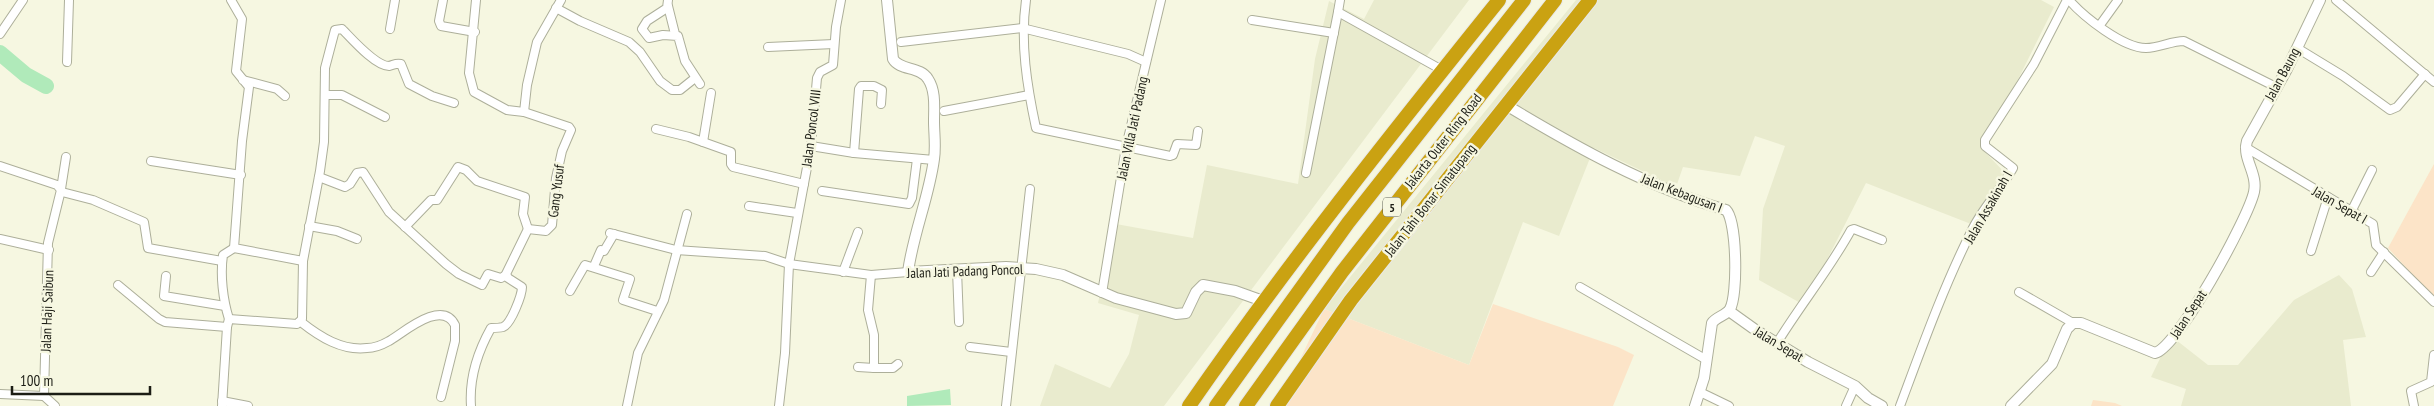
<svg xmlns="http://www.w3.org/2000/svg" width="2434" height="406" font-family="'PT Sans Narrow',sans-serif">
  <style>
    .built { fill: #e9ebce }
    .green { fill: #fce4c8 }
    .water { fill: #b0eaba }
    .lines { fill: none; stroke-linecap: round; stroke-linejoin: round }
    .river { stroke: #b0eaba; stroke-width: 16 }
    .street-casing { stroke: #adaf9a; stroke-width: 10 }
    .secondary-casing { stroke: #adaf9a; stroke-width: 12 }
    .highway-casing { stroke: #e8e8e8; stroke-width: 16 }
    .street { stroke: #fff; stroke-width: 8 }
    .secondary { stroke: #fff; stroke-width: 10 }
    .highway { stroke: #caa212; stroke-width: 14 }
    .labels { text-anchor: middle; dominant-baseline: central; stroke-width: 5; stroke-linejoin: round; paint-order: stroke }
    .shield { fill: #f6f7e1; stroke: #5d5e52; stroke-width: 1 }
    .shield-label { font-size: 12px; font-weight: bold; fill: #1c1d15 }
    .street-label { font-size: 14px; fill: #1c1d15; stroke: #f6f7e1 }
  </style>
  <rect width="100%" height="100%" fill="#f6f7e1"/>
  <g class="built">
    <polygon points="1374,0 1469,0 1164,406 1040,406 1055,364 1110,388 1129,354 1139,315 1098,303 1116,224 1193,238 1207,165 1298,184 1315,59 1329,1 1364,19"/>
    <polygon points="1576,0 2041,0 2054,7 1983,150 2008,176 1971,224 1866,183 1804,305 1759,280 1763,209 1785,146 1755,136 1740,176 1683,167 1676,187 1594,148 1559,236 1523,222 1469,365 1324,309"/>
    <polygon points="2339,275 2352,289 2366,337 2343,340 2351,406 2181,406 2186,389 2151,377 2171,336 2208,365 2238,365 2294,300"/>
  </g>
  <g class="green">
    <polygon points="2434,164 2434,298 2388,248"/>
    <polygon points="1493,304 1618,347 1634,355 1613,406 1278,406 1324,309 1469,365"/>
    <polygon points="2093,400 2115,403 2122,406 2091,406"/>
  </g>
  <polygon class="water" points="950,389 951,405 907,406 907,396"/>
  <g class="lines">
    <polyline class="river" points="0,53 26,75 46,86"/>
    <g class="street-casing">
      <g id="street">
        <polyline points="231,0 242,19 236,71 249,87 242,141 234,248 303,261"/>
        <polyline points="443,0 439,21 441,26 475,32"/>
        <polyline points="476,0 469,73 474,92 507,110 524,112 569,127 571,130 562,151 556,178 552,225 546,231 528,229"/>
        <polyline points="668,0 667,8 647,21 642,29 649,38 663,35 678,36 685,61 700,84"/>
        <path d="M1026,0C1020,43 1027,86 1036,128L1170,156L1173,155L1177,144L1196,145L1198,131"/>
        <polyline points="1340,0 1338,12 1442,70"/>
        <path d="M2069,0C2084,17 2123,48 2146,48C2159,48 2171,41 2184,41L2276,87"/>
        <polyline points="2336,0 2434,82"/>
        <polyline points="668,6 675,34"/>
        <polyline points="556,8 580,21 629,42 640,52 660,81 672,90 680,90 695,78"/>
        <polyline points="1252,20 1334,33"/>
        <polyline points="2100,25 2118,0"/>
        <polyline points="390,29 395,0"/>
        <polyline points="0,34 23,0"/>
        <polyline points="901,42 1022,28 1128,54 1146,62"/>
        <polyline points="768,47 834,44"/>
        <polyline points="2297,48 2343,76 2390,110 2397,107 2425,74"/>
        <polyline points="67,62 69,0"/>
        <polyline points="243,80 277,89 285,96"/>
        <polyline points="325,95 342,95 385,117"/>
        <polyline points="944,111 1029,95"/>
        <polyline points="524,112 527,85 537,42 561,0"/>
        <polyline points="656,129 689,137 731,152 731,164 733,167 804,184"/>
        <polyline points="703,142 711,93"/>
        <polyline points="811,146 854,153 934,160"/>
        <polyline points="2245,147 2373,224 2376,245 2434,302"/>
        <polyline points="854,153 859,89 861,86 874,86 882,90 881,104"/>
        <polyline points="151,161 241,175"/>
        <polyline points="0,166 57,185 61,190 48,243 44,396"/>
        <polyline points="1306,173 1338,12"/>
        <polyline points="319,177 345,187 350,184 357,173 363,172 389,212 446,264 459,274 482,285 488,274 501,278 506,275"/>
        <polyline points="61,189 66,157"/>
        <polyline points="822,191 909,204 912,198 917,159"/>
        <polyline points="62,192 93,200 144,222 148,248 222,261"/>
        <polyline points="749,206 797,213"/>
        <polyline points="2352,210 2372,170"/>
        <polyline points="309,226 337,231 357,239"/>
        <polyline points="405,227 431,200 437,200 458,167 466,170 477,181 525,197 523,214 528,229"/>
        <polyline points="610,233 676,250 765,256 789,264 871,275 908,272"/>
        <polyline points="0,239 49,250"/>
        <polyline points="2311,251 2328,197"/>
        <polyline points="594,266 601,250 604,251 614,234"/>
        <polyline points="957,270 959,322"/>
        <polyline points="843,272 858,232"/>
        <polyline points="2371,272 2384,252"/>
        <polyline points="871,275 868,310 874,335 874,368 893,368 898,364"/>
        <polyline points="166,276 164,296 225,306"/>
        <polyline points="118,285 159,319 165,322 227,327"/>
        <polyline points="1580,287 1705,359"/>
        <polyline points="570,291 585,265 630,279 623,300 657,311"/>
        <polyline points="2019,292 2073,323"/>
        <polyline points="1102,293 1126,147 1161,0"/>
        <path d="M229,319C223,300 220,275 223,255L234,248"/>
        <path d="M301,322C320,337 342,351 367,348C375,348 382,345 389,341C402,334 442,298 455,325V341L441,397"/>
        <path d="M1777,343C1801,304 1829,270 1851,230L1854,229L1882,240"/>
        <polyline points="970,347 1011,352"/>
        <polyline points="858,367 874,368"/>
        <polyline points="1700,392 1729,406"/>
        <polyline points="0,394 44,396"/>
        <polyline points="44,396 55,406"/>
        <polyline points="222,401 248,406"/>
        <path d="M222,406L227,327L229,319L297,324L302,319L303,261L320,171L324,142L325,68L335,30L342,29C351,38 375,66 389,66C394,65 395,63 401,64L409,84L432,96L454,103"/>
        <path d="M471,406C469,378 477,353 491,328C494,328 499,328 503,327C511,324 522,295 522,287L508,278L506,274L528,229"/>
        <polyline points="627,406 638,353 664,300 687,214"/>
        <polyline points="779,406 785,353 789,264 811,146 817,78 820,72 833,65 836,27 841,0"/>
        <polyline points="1006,406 1030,189"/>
        <polyline points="1846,406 1855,386"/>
        <path d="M1900,406C1922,347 1943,288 1971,232C1982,208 2001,190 2013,168L1985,146V140L2034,64L2067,0"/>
        <polyline points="2414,406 2411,391 2431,382 2434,355"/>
      </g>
    </g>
    <g class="secondary-casing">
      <g id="secondary">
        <path d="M887,0L893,59C900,71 920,66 928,79C936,91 934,108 934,121C934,134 936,146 934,159C929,197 913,234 908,272L1006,267L1036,269L1063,275L1116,298L1176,314L1186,313L1196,292L1203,285L1235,291L1263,301"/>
        <path d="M1506,105C1576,147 1647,187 1726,210C1737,221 1738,295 1730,309C1727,315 1716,317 1712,323L1704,378L1695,406"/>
        <polyline points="1729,311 1757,331 1808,362 1855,386 1868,398 1882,406"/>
        <path d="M2011,406L2052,364L2067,329L2073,323H2081L2155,353C2178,347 2248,219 2254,192C2258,173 2242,159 2247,141L2287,69L2320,0"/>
      </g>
    </g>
    <g class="highway-casing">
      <g id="highway">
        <path d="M1189,406C1286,266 1392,133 1499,0"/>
        <polyline points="1216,406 1348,223 1524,0"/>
        <polyline points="1246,406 1342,272 1555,0"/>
        <polyline points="1277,406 1351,300 1590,0"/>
      </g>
    </g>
    <use href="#street" class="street"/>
    <use href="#secondary" class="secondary"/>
    <use href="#highway" class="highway"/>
  </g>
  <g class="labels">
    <rect class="shield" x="1383" y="197.5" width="18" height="19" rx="4"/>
    <g class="shield-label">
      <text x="1392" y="207">5</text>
    </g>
    <g class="street-label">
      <text transform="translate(2282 74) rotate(-62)">Jalan Baung</text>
      <text transform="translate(811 128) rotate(-83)">Jalan Poncol VIII</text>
      <text transform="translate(1132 128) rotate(-78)">Jalan Villa Jati Padang</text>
      <text transform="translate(1443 141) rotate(-52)">Jakarta Outer Ring Road</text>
      <text transform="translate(556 191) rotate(-83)">Gang Yusuf</text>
      <text transform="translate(1682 193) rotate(21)">Jalan Kebagusan I</text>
      <text transform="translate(1430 200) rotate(-52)">Jalan Tahi Bonar Simatupang</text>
      <text transform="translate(2340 205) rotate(30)">Jalan Sepat I</text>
      <text transform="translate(1988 207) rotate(-60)">Jalan Assakinah I</text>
      <text transform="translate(965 271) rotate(-2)">Jalan Jati Padang Poncol</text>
      <text transform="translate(47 311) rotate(-88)">Jalan Haji Saibun</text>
      <text transform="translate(2188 314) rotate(-57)">Jalan Sepat</text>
      <text transform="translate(1779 344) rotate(31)">Jalan Sepat</text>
    </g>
  </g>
  <path d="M12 386v8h138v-8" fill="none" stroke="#1c1d15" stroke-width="2.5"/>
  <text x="20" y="386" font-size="15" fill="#1c1d15" stroke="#f6f7e1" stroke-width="4" paint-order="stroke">100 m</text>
</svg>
